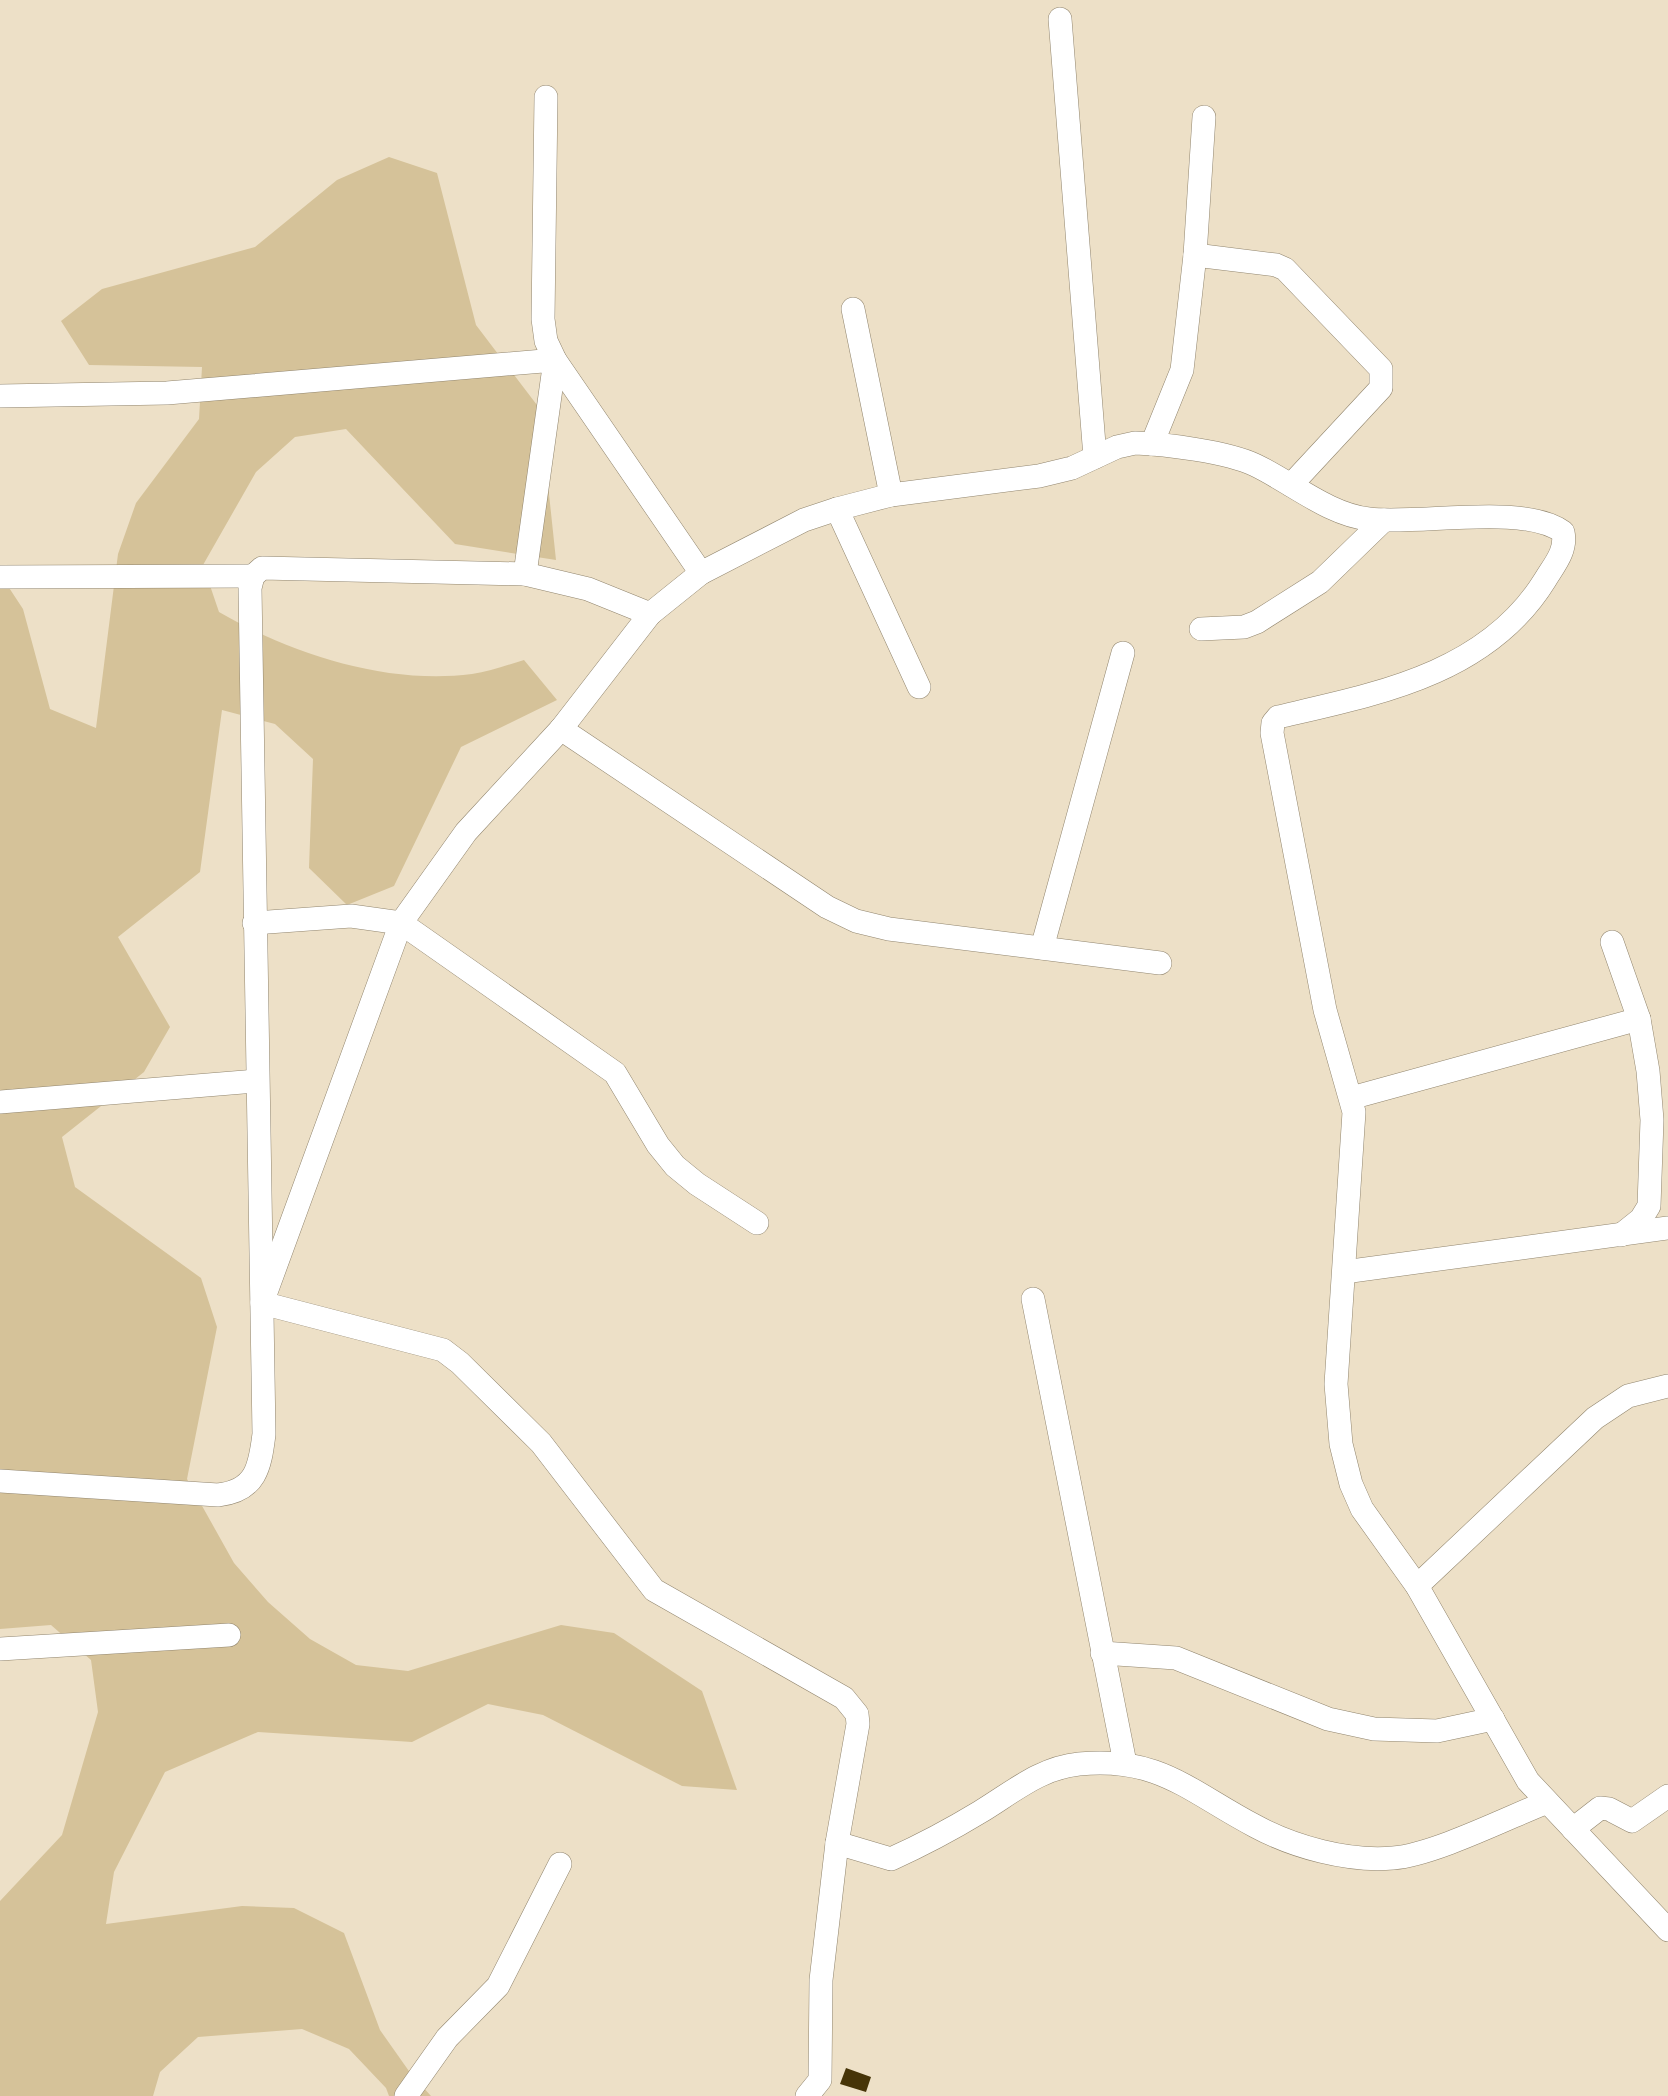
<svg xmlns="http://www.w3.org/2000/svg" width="1668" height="2096" font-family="'Libre Baskerville',serif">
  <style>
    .green { fill: #d5c299 }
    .building { fill: #463408 }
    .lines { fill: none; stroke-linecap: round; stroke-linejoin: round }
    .street-casing { stroke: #91856e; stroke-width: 24 }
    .street { stroke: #fff; stroke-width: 23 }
  </style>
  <rect width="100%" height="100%" fill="#ede0c7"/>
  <path class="green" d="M389,157L437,173L476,325L540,409L556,560L455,544L346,429L295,437L256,472L203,565L219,612C292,654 386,685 472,674C489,672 507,665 524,660L557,700L461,747L394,886L347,905L309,868L313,759L275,724L222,710L200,872L118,937L170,1027L144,1072L62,1137L75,1187L201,1278L217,1327L187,1479L234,1563L268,1602L310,1639L356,1665L408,1671L561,1625L614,1633L702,1691L737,1790L682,1786L543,1715L488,1704L412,1742L258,1732L165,1772L114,1872L106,1924L242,1906L294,1908L344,1933L380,2030L411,2074L431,2096H389L386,2088L349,2049L302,2029L198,2037L160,2072L153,2096H0V1901L62,1835L98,1712L91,1660L51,1625L0,1629V574L23,609L50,709L96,728L118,554L136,503L199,419L202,367L89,365L61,321L102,289L255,247L337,180Z"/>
  <polygon class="building" points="846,2068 871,2077 866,2092 840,2084"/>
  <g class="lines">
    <g class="street-casing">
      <g id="street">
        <polyline points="1060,19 1095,457"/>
        <polyline points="546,97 543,319 546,341 555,360 701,573"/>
        <polyline points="1195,255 1276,265 1285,269 1381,369 1381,388 1291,485"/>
        <polyline points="853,309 891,495"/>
        <polyline points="0,396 167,393 555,360 525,574"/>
        <polyline points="1152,444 1182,370 1195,255 1204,117"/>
        <polyline points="837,509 919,687"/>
        <polyline points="0,577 253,576"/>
        <polyline points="1201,629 1244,627 1257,622 1320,582 1384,520"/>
        <polyline points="561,729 827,907 856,921 889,929 1160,963"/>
        <polyline points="254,923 351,916 401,923 615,1073 658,1145 675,1166 697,1184 757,1223"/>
        <polyline points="1612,942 1639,1019 1648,1071 1652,1120 1649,1206 1641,1219 1621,1235"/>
        <polyline points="1042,948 1123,653"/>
        <polyline points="1351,1098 1639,1019"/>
        <polyline points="0,1102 257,1081"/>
        <polyline points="1344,1272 1668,1228"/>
        <polyline points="1033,1299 1125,1763"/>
        <path d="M0,1481L218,1495C256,1491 260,1467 264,1434L250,588L253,576L262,568L525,574L588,589L650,614"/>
        <polyline points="1417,1586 1595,1418 1628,1396 1668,1386"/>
        <polyline points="0,1649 229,1635"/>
        <polyline points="1102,1653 1176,1658 1328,1719 1374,1729 1437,1731 1493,1719"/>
        <polyline points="1573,1829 1600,1808 1609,1809 1632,1821 1668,1796"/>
        <path d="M837,1843L891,1859C922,1845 952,1829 980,1812C1013,1792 1040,1768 1079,1764C1159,1756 1190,1792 1255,1826C1294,1847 1348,1862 1393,1858C1433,1855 1507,1818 1547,1802"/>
        <polyline points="406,2096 447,2038 498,1986 560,1864"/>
        <path d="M807,2096L820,2080L821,1980L837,1843L858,1724L857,1714L844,1698L654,1590L541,1443L460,1363L443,1350L262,1303L401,923L466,832L561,729L650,614L701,573L804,520L837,509L891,495L1039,476L1072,468L1117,447L1135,443C1165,444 1228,452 1255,465C1291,482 1329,515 1369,519C1420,525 1523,503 1563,532C1567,551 1554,565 1545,580C1487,674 1377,694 1278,717L1273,723L1272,733L1325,1010L1354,1112L1336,1384L1341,1444L1351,1484L1362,1509L1417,1586L1528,1781L1668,1930"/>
      </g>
    </g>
    <use href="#street" class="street"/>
  </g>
</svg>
